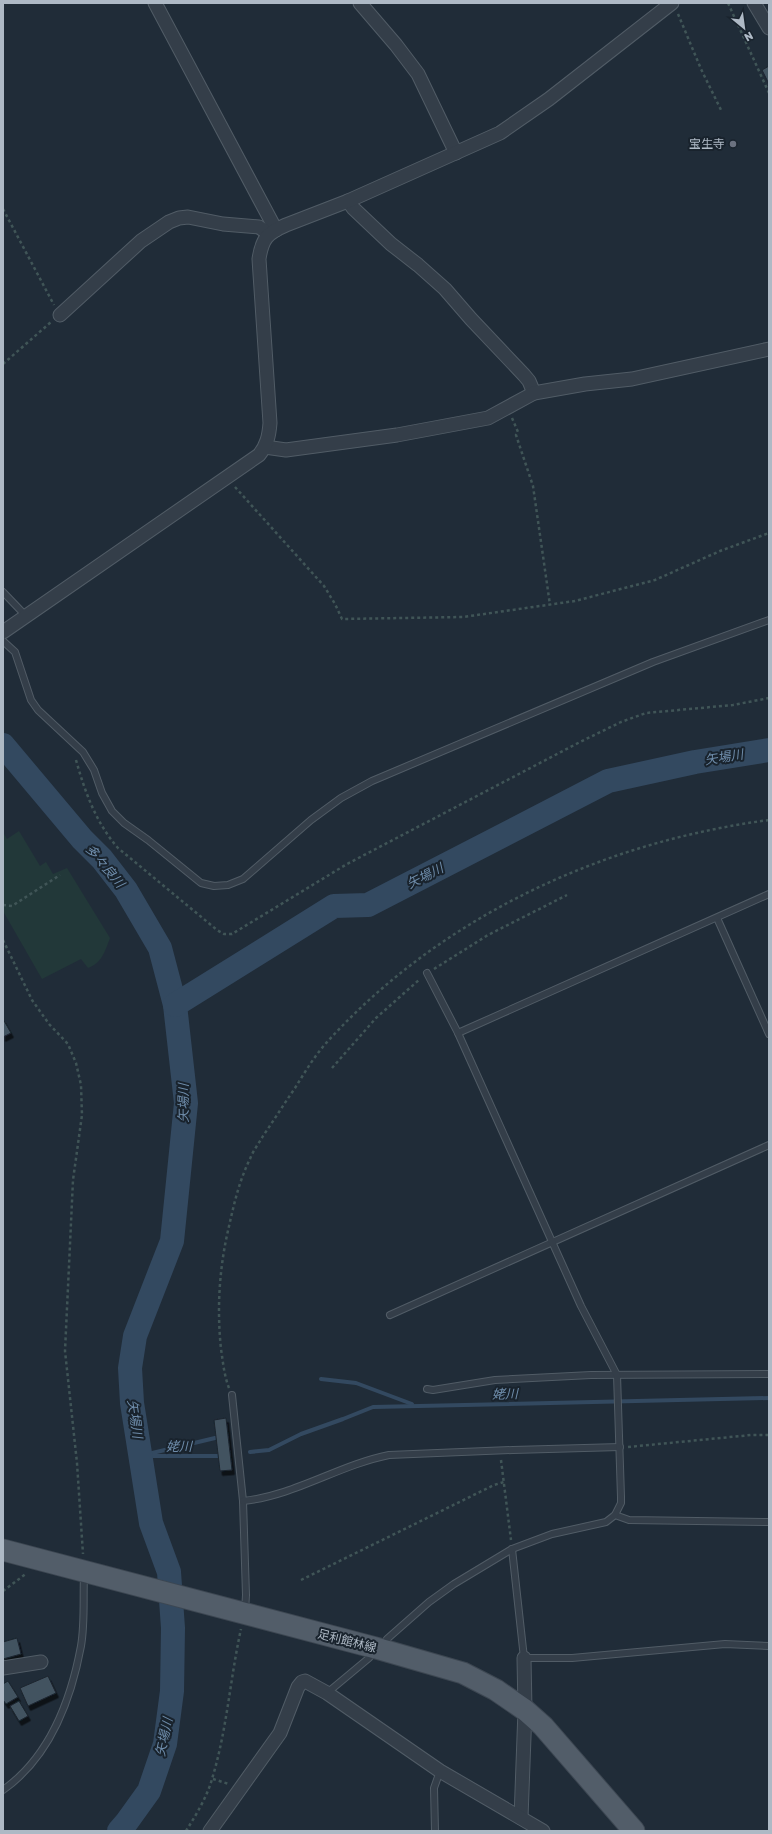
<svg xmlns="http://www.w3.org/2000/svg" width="772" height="1834" font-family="Rubik,'Noto Sans JP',sans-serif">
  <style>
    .green { fill: #223839 }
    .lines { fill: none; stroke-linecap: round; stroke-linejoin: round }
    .stream { stroke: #334960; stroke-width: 4 }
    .river { stroke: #334960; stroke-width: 24 }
    .building { fill: #435260; stroke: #1b252f; filter: url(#shadow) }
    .service-casing { stroke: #515c66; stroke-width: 8 }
    .minor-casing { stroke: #515c66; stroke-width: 15 }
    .primary-casing { stroke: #3d4752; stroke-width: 23 }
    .path { stroke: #405557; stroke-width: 2.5; stroke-dasharray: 3 3; stroke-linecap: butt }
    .service { stroke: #343e49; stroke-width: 6 }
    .minor { stroke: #343e49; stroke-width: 13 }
    .primary { stroke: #525d69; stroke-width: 21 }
    .worship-dot { fill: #6b7280; stroke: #19232d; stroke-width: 1.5 }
    .labels { text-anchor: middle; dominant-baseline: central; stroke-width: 4; stroke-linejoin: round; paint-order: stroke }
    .poi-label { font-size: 12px; fill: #aeb9c5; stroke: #19232d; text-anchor: end }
    .street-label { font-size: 12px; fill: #aeb9c5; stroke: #19232d }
    .water-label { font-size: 13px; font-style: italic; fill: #6e8caa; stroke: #19232d }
  </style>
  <defs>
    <filter id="shadow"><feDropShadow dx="2.5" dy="4.5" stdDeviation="0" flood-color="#0009"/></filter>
  </defs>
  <rect width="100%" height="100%" fill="#202c38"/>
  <path class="green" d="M19,831L40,866L46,862L53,874L67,868L110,938C105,951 102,963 88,968L81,959L42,979L3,911V832L7,839Z"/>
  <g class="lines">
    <g class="stream">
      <polyline points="321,1379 356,1383 412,1404"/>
      <polyline points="250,1452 269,1450 301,1434 343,1419 373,1407 769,1398"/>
      <polyline points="148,1454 215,1438"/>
      <polyline points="140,1456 218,1456"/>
    </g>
    <g class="river">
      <polyline points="3,745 82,839 102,859 126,890 160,948 175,1005 186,1103 172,1241 135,1336 130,1368 132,1403 151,1523 169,1572 173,1628 172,1691 165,1744 149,1791 126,1823 119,1831"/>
      <polyline points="175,1005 334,906 368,905 608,781 695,762 769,750"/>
    </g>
  </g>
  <g class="building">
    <polygon points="769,66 769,84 762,70"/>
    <polygon points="3,1019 11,1033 3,1037"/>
    <polygon points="226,1418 232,1470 220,1471 214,1420"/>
    <polygon points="17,1638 21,1654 3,1659 3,1642"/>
    <polygon points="48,1676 56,1693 28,1706 20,1688"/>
    <polygon points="8,1681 18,1697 6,1704 3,1700 3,1684"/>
    <polygon points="19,1701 28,1716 19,1721 10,1706"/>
  </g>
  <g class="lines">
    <g class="service-casing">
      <g id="service">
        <polyline points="3,592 25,615"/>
        <polyline points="3,641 15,652 31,700 38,710 83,752 94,770 102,793 112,811 124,823 148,840 201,883 214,886 228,885 243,879 311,820 341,798 372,781 653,662 769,620"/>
        <polyline points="717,918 769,1034"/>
        <polyline points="458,1033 769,894"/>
        <polyline points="390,1315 769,1145"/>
        <polyline points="427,1389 433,1390 495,1380 591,1375 769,1374"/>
        <polyline points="232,1395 243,1501 246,1595 245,1611"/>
        <path d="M243,1501C294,1496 339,1465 389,1455L513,1450L620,1447"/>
        <polyline points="615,1515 629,1520 769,1522"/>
        <polyline points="512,1549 524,1658 572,1658 725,1644 769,1646"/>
        <polyline points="387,1639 429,1602 454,1584 512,1549 552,1534 606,1522 615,1515 621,1503 621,1497 617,1375 581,1306 458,1033 427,973"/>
        <polyline points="327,1693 369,1658"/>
        <path d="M3,1790C50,1757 71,1700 81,1646C85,1623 83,1598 84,1576"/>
        <polyline points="435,1831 434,1788 440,1771"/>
      </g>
    </g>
    <g class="minor-casing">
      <g id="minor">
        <polyline points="155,3 276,230"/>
        <polyline points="360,3 396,45 418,74 456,153"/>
        <polyline points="754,3 769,28"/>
        <polyline points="348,201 353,208 391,244 418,265 445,289 471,319 524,375 529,381 534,393"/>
        <polyline points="60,315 141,241 169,222 179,218 188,217 223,224 259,227 269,234"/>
        <polyline points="265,447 286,450 397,435 488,418 534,393 585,384 632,379 769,349"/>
        <path d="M3,632L259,455C267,445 269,436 270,423L259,259C262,239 267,233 286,225L348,201L500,133L549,99L672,3"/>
        <polyline points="3,1668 41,1662"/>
        <polyline points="521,1818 525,1710 524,1658"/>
        <polyline points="210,1831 280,1733 298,1687 302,1682 305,1681 327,1693 440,1771 543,1831"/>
      </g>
    </g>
    <g class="primary-casing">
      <polyline id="primary" points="3,1550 376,1648 463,1673 496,1690 525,1710 543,1726 634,1831"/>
    </g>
    <g class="path">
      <polyline points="728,3 769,93"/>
      <polyline points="678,14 701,69 721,110"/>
      <polyline points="3,209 54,305"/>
      <polyline points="3,364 51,322"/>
      <polyline points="512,418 518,432 516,435 533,486 550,605"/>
      <polyline points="235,487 324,586 335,604 342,619 463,617 575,601 655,580 720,551 769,533"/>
      <path d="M76,760C85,792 96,823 118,848L217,930L224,934H232L347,864L580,742L621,722L646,713L733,705L769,698"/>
      <polyline points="3,905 12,906 60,875"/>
      <polyline points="3,940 32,1000 49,1024 68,1044 76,1063 81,1085 82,1115 73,1180 65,1351 77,1463 83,1554"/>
      <polyline points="434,969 488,935 567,895"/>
      <polyline points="332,1068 376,1018 420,979"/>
      <path d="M229,1388C224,1375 223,1362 221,1349C217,1310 219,1273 227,1235C233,1209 238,1183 250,1159C253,1151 259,1143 263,1136C274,1120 284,1104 295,1088C305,1072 315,1055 328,1041C442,916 603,842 769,820"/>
      <polyline points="628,1447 751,1435 769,1435"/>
      <polyline points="501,1460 511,1540"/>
      <polyline points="301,1580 494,1485 504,1482"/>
      <polyline points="3,1591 27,1573"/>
      <polyline points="213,1779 229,1784"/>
      <path d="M186,1831C196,1815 207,1797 212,1779C227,1730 230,1679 241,1629"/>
    </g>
    <use href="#service" class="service"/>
    <use href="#minor" class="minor"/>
    <use href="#primary" class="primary"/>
  </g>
  <circle class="worship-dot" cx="733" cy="144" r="4"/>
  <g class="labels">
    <g class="poi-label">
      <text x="725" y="144">宝生寺</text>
    </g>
    <g class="street-label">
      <text transform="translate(347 1641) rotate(14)">足利館林線</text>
    </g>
    <g class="water-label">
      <text transform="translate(724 757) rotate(-9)">矢場川</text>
      <text transform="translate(105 866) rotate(50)">多々良川</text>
      <text transform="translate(425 876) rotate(-27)">矢場川</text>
      <text transform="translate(183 1103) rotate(-90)">矢場川</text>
      <text transform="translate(505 1394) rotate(-1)">姥川</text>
      <text transform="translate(135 1419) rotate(82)">矢場川</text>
      <text x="179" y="1446">姥川</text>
      <text transform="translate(164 1737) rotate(-78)">矢場川</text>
    </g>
  </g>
  <rect width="772" height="1834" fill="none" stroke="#aeb9c5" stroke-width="8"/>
  <g transform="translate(744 28) rotate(151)" stroke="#19232d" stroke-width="3" paint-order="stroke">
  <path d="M0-3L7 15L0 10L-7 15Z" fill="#aeb9c5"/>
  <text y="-6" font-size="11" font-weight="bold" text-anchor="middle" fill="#aeb9c5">N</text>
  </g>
</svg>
